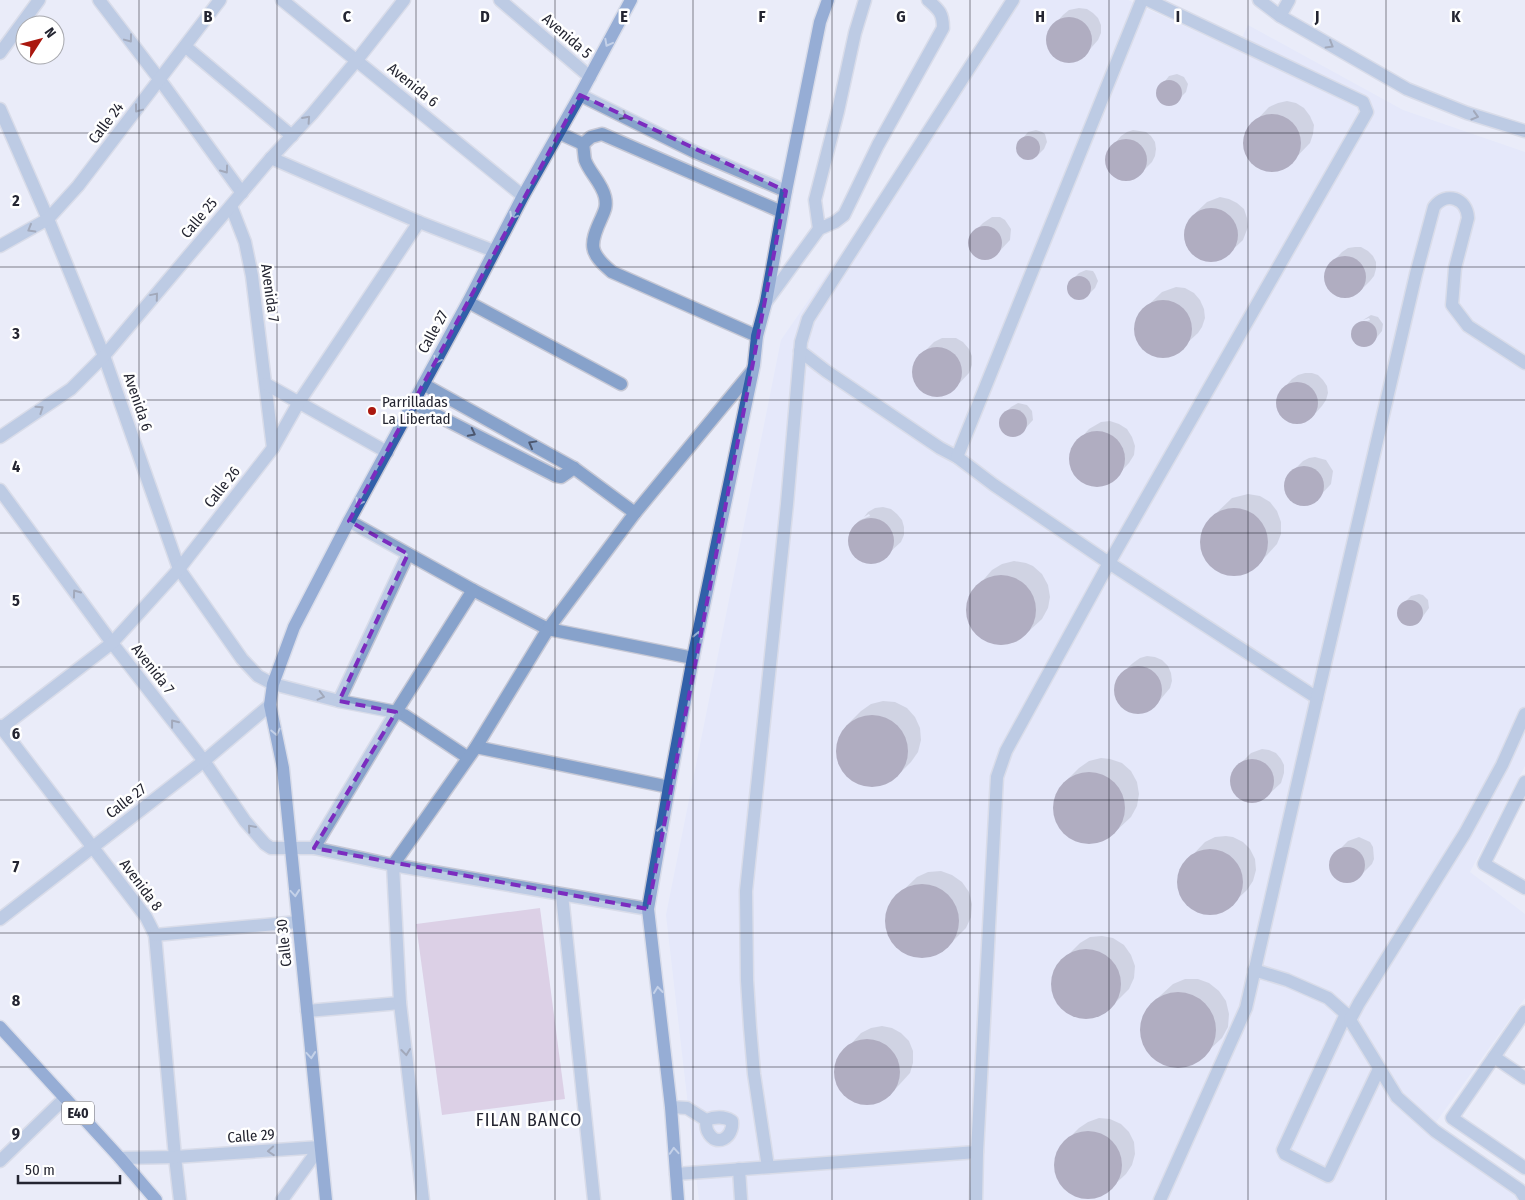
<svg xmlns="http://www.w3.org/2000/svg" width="1525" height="1200" font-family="'Fira Sans Condensed',sans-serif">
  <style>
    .built { fill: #dfe2fb }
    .pitch { fill: #ccaece }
    .shadow { fill: #0003 }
    .building { fill: #6c617d }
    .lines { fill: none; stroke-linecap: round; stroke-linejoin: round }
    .minor-casing { stroke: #c6c8d5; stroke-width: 15 }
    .major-casing { stroke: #c6c8d5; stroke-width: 15 }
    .minor { stroke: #87a2cb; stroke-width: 12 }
    .major { stroke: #3160a9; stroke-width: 12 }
    .oneway { stroke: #4c576f }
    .oneway2 { stroke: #98b0d4 }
    .marked { fill: none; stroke: #7b2cbf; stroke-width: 4; stroke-dasharray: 10 6; stroke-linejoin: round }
    .grid { fill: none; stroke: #242531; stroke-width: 1; stroke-opacity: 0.55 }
    .poi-dot { fill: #aa180f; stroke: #fff; stroke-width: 2 }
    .labels { text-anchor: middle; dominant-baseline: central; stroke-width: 5; stroke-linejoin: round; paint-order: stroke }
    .shield { fill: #fff; stroke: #66666f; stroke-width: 1 }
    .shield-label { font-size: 14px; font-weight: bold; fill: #242531 }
    .street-label { font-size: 15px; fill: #242531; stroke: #fff }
    .poi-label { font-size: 15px; fill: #242531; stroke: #fff; text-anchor: start }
    .quarter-label { font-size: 18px; letter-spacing: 1px; fill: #242531; stroke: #fff }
    .grid-label { font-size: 16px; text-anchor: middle; font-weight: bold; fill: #242531; stroke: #fff; stroke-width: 5; stroke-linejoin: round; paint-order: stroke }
  </style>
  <rect width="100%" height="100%" fill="#eaecf9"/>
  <polygon class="built" points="1016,0 1128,0 1236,50 1248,25 1403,110 1525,152 1525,766 1470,872 1525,914 1525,998 1434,1125 1525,1200 699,1200 666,915 781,340"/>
  <polygon class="pitch" points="540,908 565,1099 442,1115 416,924"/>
  <g class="shadow">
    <polygon points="1079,8 1087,9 1093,13 1098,18 1101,25 1101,33 1098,40 1084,56 1077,60 1070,62 1063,61 1056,57 1048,47 1047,40 1049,32 1053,26 1063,15 1069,10"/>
    <polygon points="1177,74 1184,77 1188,84 1186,92 1176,102 1169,104 1161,101 1159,98 1158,90 1169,76"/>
    <polygon points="1287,101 1296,103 1304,108 1310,116 1314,125 1313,134 1310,143 1286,168 1277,171 1267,171 1254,164 1248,157 1245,147 1245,138 1248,129 1269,107 1278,103"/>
    <polygon points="1036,130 1042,132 1045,134 1047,142 1044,149 1037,156 1030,159 1027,159 1020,155 1017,150 1017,146 1022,139 1028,132"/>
    <polygon points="1133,130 1146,132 1151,136 1155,142 1156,149 1155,156 1152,162 1136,178 1130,180 1123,180 1116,178 1111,174 1107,168 1106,160 1107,153 1121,136 1127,132"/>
    <polygon points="1220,197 1229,199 1237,203 1244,209 1247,218 1248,227 1243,240 1225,257 1217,261 1207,261 1198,258 1191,253 1186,245 1184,236 1185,227 1189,219 1207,202"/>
    <polygon points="992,217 1000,217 1005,220 1011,229 1010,240 996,255 988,259 977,257 973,254 969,244 972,234 983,223"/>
    <polygon points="1355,247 1361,247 1368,251 1373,256 1376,262 1376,269 1374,276 1370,281 1359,292 1348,297 1342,297 1335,295 1330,290 1326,284 1325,275 1327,268 1342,252 1348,248"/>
    <polygon points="1086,270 1093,271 1095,274 1098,281 1095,288 1088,295 1081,299 1077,299 1071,295 1068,287 1072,280 1079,273"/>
    <polygon points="1176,287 1185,288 1194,293 1200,300 1204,309 1205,318 1202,327 1198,333 1176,353 1167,356 1158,356 1149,353 1143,348 1138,340 1135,331 1136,321 1140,313 1162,292"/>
    <polygon points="1371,315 1378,317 1383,324 1382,331 1373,342 1366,345 1358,344 1353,337 1354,329 1359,324 1370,320 1369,318 1363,320"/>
    <polygon points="942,338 956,338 963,342 969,349 972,356 972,365 969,373 953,390 947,394 939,396 930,395 923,391 917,385 914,374 914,366 918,358 934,342"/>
    <polygon points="1305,373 1312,373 1318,375 1323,380 1327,386 1328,393 1326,400 1322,406 1312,417 1303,422 1289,422 1283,418 1279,412 1277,402 1278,396 1282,390 1292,379 1298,375"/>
    <polygon points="1018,403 1027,405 1032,411 1033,420 1023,431 1017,435 1013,436 1004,433 1000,423 1004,414 1011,407"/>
    <polygon points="1110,421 1119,424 1127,429 1132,437 1135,446 1134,455 1129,463 1112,481 1104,485 1094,485 1082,480 1075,474 1071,466 1070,456 1073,447 1089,429 1101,422"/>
    <polygon points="1315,457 1326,460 1333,471 1331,484 1317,499 1307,504 1300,504 1294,502 1289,497 1286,492 1286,482 1288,476 1303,461 1309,458"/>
    <polygon points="1248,494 1260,496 1270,502 1277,511 1281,522 1281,534 1277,544 1256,567 1247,573 1235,575 1224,574 1214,568 1208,563 1202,553 1201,541 1203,530 1209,520 1232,498"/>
    <polygon points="883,507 891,509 897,514 902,520 904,527 904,535 901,542 880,561 873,563 865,562 858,559 853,553 849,543 849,535 852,528 860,520 870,516 869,514 864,517 868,512 875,508"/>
    <polygon points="1014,561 1026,563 1033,566 1042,574 1048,585 1050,597 1048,608 1042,619 1018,641 1012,643 1000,645 988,642 978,636 971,627 967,617 967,605 971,594 992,570 1002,564"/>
    <polygon points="1419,594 1423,595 1428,600 1429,608 1418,623 1412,625 1408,625 1401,620 1398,612 1399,608 1411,596"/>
    <polygon points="1147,656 1155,657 1162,660 1168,666 1171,673 1172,681 1170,688 1155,706 1148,710 1143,712 1135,712 1127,709 1121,704 1117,698 1116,687 1118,680 1122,673 1133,663 1140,658"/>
    <polygon points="883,701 895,702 907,708 915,717 920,728 921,740 918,752 911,762 897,776 886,783 875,786 863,785 852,780 843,771 838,760 837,747 840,736 847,725 861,711 871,704"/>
    <polygon points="1262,749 1269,750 1276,753 1281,759 1284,765 1284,773 1281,783 1264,799 1258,802 1250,803 1243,801 1237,796 1233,790 1231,783 1232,775 1235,769 1251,753"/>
    <polygon points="1101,758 1110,759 1122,763 1131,771 1137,782 1139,794 1137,806 1131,817 1116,831 1110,836 1100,842 1087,843 1075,840 1065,833 1061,828 1055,817 1054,804 1058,793 1065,782 1079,768 1089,761"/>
    <polygon points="1226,836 1233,837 1243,842 1250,849 1255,859 1256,870 1253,881 1247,890 1232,904 1222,911 1212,913 1201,912 1191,907 1182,896 1178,885 1179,874 1184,864 1205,842 1215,837"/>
    <polygon points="1359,837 1370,842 1373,847 1374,859 1372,864 1357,879 1352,882 1345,882 1339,880 1331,872 1330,861 1333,856 1348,841"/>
    <polygon points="941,871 952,875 962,882 969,892 972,904 971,917 966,928 943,951 932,956 914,956 903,951 894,942 888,931 887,924 888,911 893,900 917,877 928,872"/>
    <polygon points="1102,936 1113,938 1124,945 1131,955 1135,966 1134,978 1129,989 1106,1012 1096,1017 1088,1018 1077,1017 1066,1012 1058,1003 1053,992 1053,977 1057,966 1080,943 1090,937"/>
    <polygon points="1185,979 1198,979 1209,983 1219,991 1226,1001 1229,1014 1228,1027 1222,1038 1207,1052 1198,1061 1188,1066 1175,1067 1163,1064 1152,1057 1145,1046 1141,1030 1143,1017 1149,1006 1173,984"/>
    <polygon points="882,1026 892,1028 901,1033 909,1041 913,1051 913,1063 910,1073 889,1096 873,1104 862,1104 852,1100 839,1088 836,1077 836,1066 840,1056 861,1033 871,1028"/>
    <polygon points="1099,1118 1110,1119 1121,1124 1129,1132 1134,1142 1135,1154 1132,1165 1126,1174 1111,1188 1102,1195 1086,1198 1075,1195 1066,1189 1057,1174 1055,1163 1058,1152 1064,1143 1079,1128 1088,1122"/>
  </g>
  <g class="building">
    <circle cx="1069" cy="40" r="23"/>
    <circle cx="1169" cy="93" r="13"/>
    <circle cx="1272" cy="143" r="29"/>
    <circle cx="1028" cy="148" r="12"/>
    <circle cx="1126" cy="160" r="21"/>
    <circle cx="1211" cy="235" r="27"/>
    <circle cx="985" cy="243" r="17"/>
    <circle cx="1345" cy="277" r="21"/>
    <circle cx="1079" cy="288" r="12"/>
    <circle cx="1163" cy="329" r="29"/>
    <circle cx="1364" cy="334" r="13"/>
    <circle cx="937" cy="372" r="25"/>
    <circle cx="1297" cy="403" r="21"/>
    <circle cx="1013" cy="423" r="14"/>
    <circle cx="1097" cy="459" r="28"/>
    <circle cx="1304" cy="486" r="20"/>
    <circle cx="1234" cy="542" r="34"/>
    <circle cx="871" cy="541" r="23"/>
    <circle cx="1001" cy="610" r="35"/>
    <circle cx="1410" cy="613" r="13"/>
    <circle cx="1138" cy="690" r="24"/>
    <circle cx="872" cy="751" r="36"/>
    <circle cx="1252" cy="781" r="22"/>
    <circle cx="1089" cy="808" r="36"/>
    <circle cx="1347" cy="865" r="18"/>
    <circle cx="1210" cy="882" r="33"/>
    <circle cx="922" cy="921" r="37"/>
    <circle cx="1086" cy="984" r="35"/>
    <circle cx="1178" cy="1030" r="38"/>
    <circle cx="867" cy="1072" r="33"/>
    <circle cx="1088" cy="1165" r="34"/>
  </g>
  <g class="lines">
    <g class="minor-casing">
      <g id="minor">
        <polyline points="99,0 160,80 242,193"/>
        <polyline points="282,0 523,196"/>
        <polyline points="500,0 590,77"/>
        <polyline points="1259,0 1280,16 1407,89 1467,113 1525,131"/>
        <polyline points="1280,16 1289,0"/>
        <polyline points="186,47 292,136"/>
        <polyline points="0,53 39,0"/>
        <polyline points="580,95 695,152 786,191"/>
        <polyline points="0,109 48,219 104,356 179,569 242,659 258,676 273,684 339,701 396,712 404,715 467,757"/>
        <polyline points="559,133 583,144 591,137 602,134 782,212"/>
        <path d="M583,144C584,149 584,155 585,160C589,172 602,183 605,197C607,206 605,210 601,219C589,245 589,253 612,272L757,336"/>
        <polyline points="271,158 419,222 494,251"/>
        <polyline points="231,206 245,242 252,276 273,448"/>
        <polyline points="819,229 815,200 838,111 855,33 865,0"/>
        <polyline points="0,246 48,219 78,186 220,0"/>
        <polyline points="468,302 621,384"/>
        <path d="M766,302L819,229L835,222L844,215L878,145L943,28C943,13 939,10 928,0"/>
        <polyline points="800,351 826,371 940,448 957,457 994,485 1109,563 1317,698"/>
        <polyline points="266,384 387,452"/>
        <polyline points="423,384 574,468 635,513"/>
        <polyline points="413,403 556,476 561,477 574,468"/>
        <polyline points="0,437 71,389 104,356 271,158 312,114 357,60 404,0"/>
        <polyline points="957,457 1142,0"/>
        <polyline points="0,490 112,643 204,761 245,821 265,844 271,848 314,848 393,865 648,909"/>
        <polyline points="349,521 473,590 548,629 693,658"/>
        <polyline points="339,701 408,554"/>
        <polyline points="0,726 146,917 155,935 175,1157 180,1200"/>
        <polyline points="0,729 112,643 179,569 273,448 299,402 419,222"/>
        <polyline points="476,747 669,787"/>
        <polyline points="1525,782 1484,864 1525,888"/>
        <polyline points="314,848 396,712 473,590"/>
        <polyline points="562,895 594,1200"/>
        <polyline points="0,919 204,761 270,705"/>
        <polyline points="155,935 298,922"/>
        <polyline points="1254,970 1287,980 1328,998 1346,1014 1350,1020 1397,1097 1435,1131 1520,1190 1525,1198"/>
        <polyline points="307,1011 400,1003"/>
        <polyline points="1525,1012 1452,1118 1525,1168"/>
        <polyline points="1346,1014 1283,1150 1285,1154 1328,1176 1379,1069"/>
        <polyline points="1350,1020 1359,1003 1465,833 1502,765 1525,714"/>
        <polyline points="1494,1057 1525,1078"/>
        <path d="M671,1107L687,1108L706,1120C706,1124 706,1129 708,1132C716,1148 734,1138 732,1121C724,1116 714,1117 706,1120"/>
        <polyline points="120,1158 175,1157 320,1147"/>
        <polyline points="0,1161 65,1098"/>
        <polyline points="768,1167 754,1074 750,1027 747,980 746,891 787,504 801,342 808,319 1013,0"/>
        <polyline points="739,1169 741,1200"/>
        <polyline points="676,1174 977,1152"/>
        <polyline points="282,1200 320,1147"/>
        <polyline points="423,1200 400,1003 393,865 476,747 548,629 635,513 752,371"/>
        <polyline points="976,1200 977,1152 997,777 1006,751 1109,563 1367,112 1363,102 1148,0"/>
        <path d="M1160,1200L1246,1008L1317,698L1416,274L1434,207C1446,191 1467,198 1468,218L1455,268L1452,305L1468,326L1525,363"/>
      </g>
    </g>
    <g class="major-casing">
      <g id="major">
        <polyline points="0,1027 120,1158 156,1200"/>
        <polyline points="326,1200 283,768 270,705 273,684 294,627 349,521 468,302 523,196 580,95 631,0"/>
        <polyline points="678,1200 671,1107 648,909 669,787 693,658 754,365 757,336 766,302 786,191 820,22 828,0"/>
      </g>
    </g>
    <use href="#minor" class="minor"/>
    <use href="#major" class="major"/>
  </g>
  <defs><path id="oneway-chevron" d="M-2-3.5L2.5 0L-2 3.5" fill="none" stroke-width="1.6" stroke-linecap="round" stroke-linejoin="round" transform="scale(1.25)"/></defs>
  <g class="oneway">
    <use href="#oneway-chevron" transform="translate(129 39) rotate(53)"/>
    <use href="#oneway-chevron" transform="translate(1330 45) rotate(30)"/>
    <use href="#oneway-chevron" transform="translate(138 109) rotate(127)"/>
    <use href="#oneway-chevron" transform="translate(624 116) rotate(26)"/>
    <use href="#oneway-chevron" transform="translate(1475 116) rotate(17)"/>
    <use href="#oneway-chevron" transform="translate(307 119) rotate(-48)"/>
    <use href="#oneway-chevron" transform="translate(225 170) rotate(54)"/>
    <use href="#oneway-chevron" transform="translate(31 229) rotate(150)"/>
    <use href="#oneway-chevron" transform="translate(155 296) rotate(-50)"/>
    <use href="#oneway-chevron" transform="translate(40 409) rotate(-34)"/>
    <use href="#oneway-chevron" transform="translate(472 433) rotate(27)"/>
    <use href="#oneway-chevron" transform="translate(532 444) rotate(-151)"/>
    <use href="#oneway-chevron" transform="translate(76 593) rotate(-126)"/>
    <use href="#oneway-chevron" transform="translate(321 696) rotate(14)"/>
    <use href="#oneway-chevron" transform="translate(174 723) rotate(-128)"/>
    <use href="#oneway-chevron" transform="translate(251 828) rotate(-131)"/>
    <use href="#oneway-chevron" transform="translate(406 1052) rotate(83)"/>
    <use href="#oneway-chevron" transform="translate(271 1151) rotate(176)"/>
  </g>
  <g class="oneway2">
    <use href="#oneway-chevron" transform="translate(608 43) rotate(118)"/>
    <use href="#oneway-chevron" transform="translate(513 216) rotate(118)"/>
    <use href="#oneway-chevron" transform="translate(437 360) rotate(119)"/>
    <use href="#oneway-chevron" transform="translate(359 502) rotate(119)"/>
    <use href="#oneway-chevron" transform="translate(698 635) rotate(-78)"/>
    <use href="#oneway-chevron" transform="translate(276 732) rotate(78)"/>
    <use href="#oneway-chevron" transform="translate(662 829) rotate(-80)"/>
    <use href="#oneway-chevron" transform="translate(295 893) rotate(85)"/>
    <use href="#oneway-chevron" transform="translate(658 990) rotate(-97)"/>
    <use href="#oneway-chevron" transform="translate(311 1055) rotate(85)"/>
    <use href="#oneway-chevron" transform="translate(674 1151) rotate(-94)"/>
  </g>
  <path d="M0 0H1525V1200H0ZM580,95L786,191L648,909L314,848L396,712L339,701L408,554L349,521Z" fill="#eaecf9" fill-opacity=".55" fill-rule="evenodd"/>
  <path class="marked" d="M580,95L786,191L648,909L314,848L396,712L339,701L408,554L349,521Z"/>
  <path class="grid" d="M139,0V1200M277,0V1200M416,0V1200M555,0V1200M693,0V1200M832,0V1200M970,0V1200M1109,0V1200M1248,0V1200M1386,0V1200M0,133H1525M0,267H1525M0,400H1525M0,533H1525M0,667H1525M0,800H1525M0,933H1525M0,1067H1525"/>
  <circle class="poi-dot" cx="372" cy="411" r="5"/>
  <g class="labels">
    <rect class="shield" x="62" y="1101.5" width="32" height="23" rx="4"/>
    <g class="shield-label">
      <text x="78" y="1113">E40</text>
    </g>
    <g class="street-label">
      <text transform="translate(567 36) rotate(41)">Avenida 5</text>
      <text transform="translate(413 85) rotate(39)">Avenida 6</text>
      <text transform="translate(106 123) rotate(-53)">Calle 24</text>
      <text transform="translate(199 218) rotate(-50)">Calle 25</text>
      <text transform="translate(270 293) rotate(82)">Avenida 7</text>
      <text transform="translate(433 332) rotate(-61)">Calle 27</text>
      <text transform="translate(138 402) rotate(71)">Avenida 6</text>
      <text transform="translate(222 487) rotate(-52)">Calle 26</text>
      <text transform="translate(153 669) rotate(52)">Avenida 7</text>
      <text transform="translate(126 801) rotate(-38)">Calle 27</text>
      <text transform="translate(141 885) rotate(53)">Avenida 8</text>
      <text transform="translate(284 943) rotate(-96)">Calle 30</text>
      <text transform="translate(251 1136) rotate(-4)">Calle 29</text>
    </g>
    <g class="poi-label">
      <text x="382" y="402">Parrilladas<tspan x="382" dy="17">La Libertad</tspan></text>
    </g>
    <g class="quarter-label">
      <text x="529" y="1120">FILAN BANCO</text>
    </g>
  </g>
  <g class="grid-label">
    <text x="208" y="22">B</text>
    <text x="347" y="22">C</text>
    <text x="485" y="22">D</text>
    <text x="624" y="22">E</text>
    <text x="762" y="22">F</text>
    <text x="901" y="22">G</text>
    <text x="1040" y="22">H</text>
    <text x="1178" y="22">I</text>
    <text x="1317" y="22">J</text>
    <text x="1456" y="22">K</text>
    <text x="16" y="206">2</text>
    <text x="16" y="339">3</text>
    <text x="16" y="472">4</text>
    <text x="16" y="606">5</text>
    <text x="16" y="739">6</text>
    <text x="16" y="872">7</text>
    <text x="16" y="1006">8</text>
    <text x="16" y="1139">9</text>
  </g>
  <g transform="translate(40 40) rotate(54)"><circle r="24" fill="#ffffff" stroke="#a7a8ad"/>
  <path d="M0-4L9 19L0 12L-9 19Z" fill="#aa180f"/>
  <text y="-8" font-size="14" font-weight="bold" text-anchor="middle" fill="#242531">N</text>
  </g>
  <path d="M18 1175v8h102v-8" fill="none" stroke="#242531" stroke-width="2.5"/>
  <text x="25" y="1175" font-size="15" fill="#242531" stroke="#ffffff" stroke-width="4" paint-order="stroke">50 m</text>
</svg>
